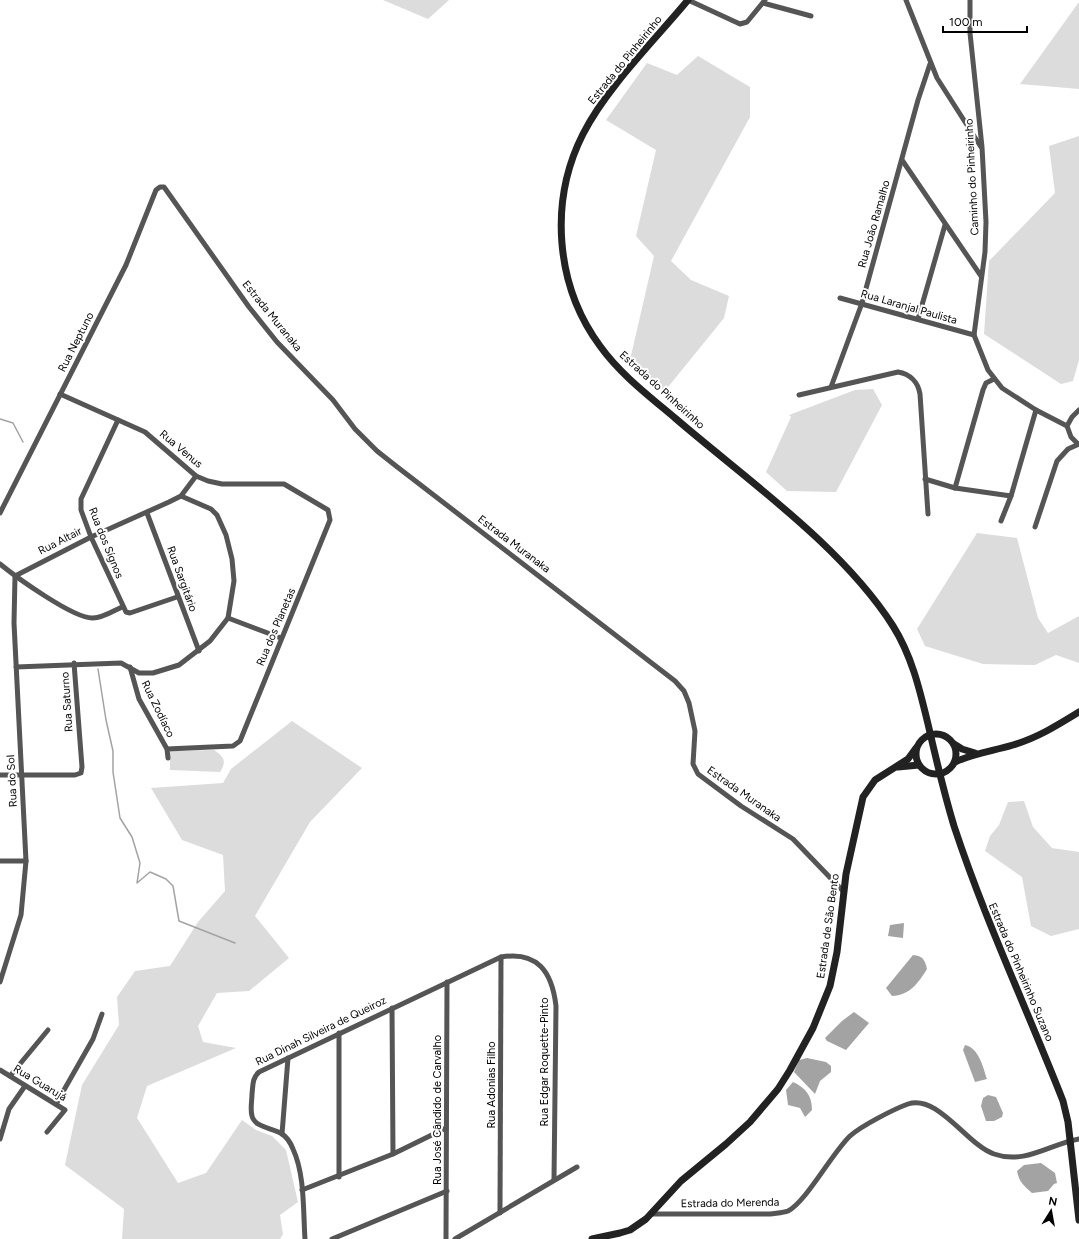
<svg xmlns="http://www.w3.org/2000/svg" width="1079" height="1239" font-family="Figtree,sans-serif">
  <style>
    .green { fill: #dcdcdc }
    .water { fill: #a3a3a3 }
    .lines { fill: none; stroke-linecap: round; stroke-linejoin: round }
    .stream { stroke: #a3a3a3; stroke-width: 1.5 }
    .street { stroke: #555; stroke-width: 5 }
    .secondary { stroke: #222; stroke-width: 7 }
    .labels { text-anchor: middle; dominant-baseline: central; stroke-width: 4; stroke-linejoin: round; paint-order: stroke }
    .street-label { font-size: 11px; fill: #000; stroke: #fff }
  </style>
  <rect width="100%" height="100%" fill="#fff"/>
  <g class="green">
    <polygon points="383,0 449,0 428,19"/>
    <polygon points="1079,2 1079,89 1020,84"/>
    <polygon points="698,56 750,87 750,117 671,261 691,280 729,296 724,318 664,392 630,360 654,256 636,236 656,150 606,120 647,63 677,75"/>
    <polygon points="1079,136 1079,360 1073,381 1061,384 984,334 989,261 1055,193 1049,146"/>
    <polygon points="873,389 882,405 836,492 787,491 766,472 791,417 789,415 855,390"/>
    <polygon points="977,533 1017,538 1038,618 1048,633 1079,616 1079,663 1056,655 1035,665 983,664 925,646 917,629"/>
    <polygon points="292,721 362,768 310,822 255,916 289,958 249,991 217,993 198,1026 203,1042 236,1048 147,1086 137,1118 178,1183 206,1173 242,1120 256,1130 272,1136 286,1150 298,1202 280,1215 283,1234 280,1239 122,1239 124,1209 65,1165 82,1085 119,1025 117,997 135,971 170,966 198,922 225,891 223,855 182,840 151,788 223,783 231,769"/>
    <path d="M214,750C224,757 227,761 220,772L170,770V751Z"/>
    <polygon points="1024,801 1033,827 1052,848 1079,852 1079,929 1051,936 1031,926 1022,877 985,851 990,836 999,825 1008,802"/>
  </g>
  <g class="water">
    <polygon points="904,923 903,938 888,936 890,925"/>
    <path d="M913,955C923,956 925,960 927,969C919,982 909,996 892,996L886,988Z"/>
    <polygon points="854,1012 869,1023 846,1050 827,1041 825,1038 842,1021"/>
    <path d="M965,1045C979,1048 983,1067 987,1079L975,1082L963,1050Z"/>
    <polygon points="807,1058 826,1062 831,1066 831,1072 820,1081 815,1094 794,1072 799,1060"/>
    <path d="M793,1082C806,1088 812,1096 812,1110L805,1117L800,1108L788,1105L786,1090Z"/>
    <polygon points="988,1095 996,1097 1003,1113 1002,1117 994,1121 986,1121 981,1106 983,1098"/>
    <path d="M1041,1163L1055,1173L1057,1183L1054,1184L1048,1191L1032,1193C1024,1186 1019,1182 1017,1171L1024,1165Z"/>
  </g>
  <g class="lines">
    <g class="stream">
      <polyline points="0,419 13,423 23,442"/>
      <polyline points="98,669 106,720 113,751 113,772 120,818 132,837 140,863 137,883 150,872 166,879 173,886 179,921 235,943"/>
    </g>
    <g class="street">
      <polyline points="688,0 740,24 747,22 765,0"/>
      <polyline points="906,0 937,78 981,147"/>
      <polyline points="970,0 970,33 982,147 986,222 985,252 974,335 988,370 1002,388 1036,410 1067,426"/>
      <polyline points="763,3 811,16"/>
      <polyline points="902,160 981,276"/>
      <polyline points="840,298 974,335"/>
      <polyline points="918,319 945,225"/>
      <polyline points="831,387 862,303 918,100 930,64"/>
      <polyline points="60,394 145,432 196,476 208,481 222,484 284,484 328,510 330,520 240,741 233,746 167,749"/>
      <path d="M799,395L898,372C910,374 918,382 920,394L928,514"/>
      <polyline points="118,420 81,499 81,510 91,537 126,612 130,613 177,597"/>
      <polyline points="1078,444 1071,437 1067,426 1072,417 1079,410"/>
      <polyline points="925,479 955,488 1011,496"/>
      <polyline points="955,488 983,390 986,383 994,379"/>
      <polyline points="0,513 126,265 156,190 160,187 164,187 249,307 277,342 333,400 355,429 377,451 396,466 675,681 684,691 689,703 695,731 693,764 698,774 741,806 793,839 843,891"/>
      <polyline points="147,513 199,651"/>
      <polyline points="1001,521 1011,496 1036,410"/>
      <polyline points="1035,527 1057,461 1068,449 1079,444"/>
      <path d="M0,564C16,577 74,619 93,618C103,618 113,611 122,607"/>
      <polyline points="228,618 281,638"/>
      <polyline points="16,667 121,663 139,673 153,673 179,665 210,641 228,618 234,581 232,559 226,535 217,515 211,509 181,496"/>
      <polyline points="130,667 139,699 167,749 168,758"/>
      <polyline points="0,775 75,775 81,773 82,767 74,663"/>
      <polyline points="0,861 26,861"/>
      <polyline points="0,982 21,915 26,861 14,623 15,576 91,537 169,502 181,496 196,476"/>
      <polyline points="392,1008 393,1154"/>
      <polyline points="0,1070 65,1110 47,1132"/>
      <polyline points="10,1076 48,1030"/>
      <polyline points="56,1104 93,1039 102,1014"/>
      <polyline points="282,1134 288,1058"/>
      <polyline points="0,1139 9,1109 25,1086"/>
      <polyline points="339,1177 339,1033"/>
      <polyline points="302,1190 393,1154 446,1128"/>
      <polyline points="500,1213 501,957"/>
      <path d="M653,1214H770C776,1213 783,1213 788,1211C806,1202 832,1153 850,1136C861,1126 894,1109 908,1104C938,1094 967,1145 994,1154C1025,1165 1050,1144 1079,1139"/>
      <path d="M305,1239C303,1210 305,1175 293,1149C291,1144 287,1137 282,1134C274,1128 255,1128 252,1116C250,1109 252,1101 252,1094C253,1086 252,1078 259,1072L501,957C538,951 552,972 556,1006L554,1180"/>
      <polyline points="332,1239 447,1191"/>
      <polyline points="446,1239 447,982"/>
      <polyline points="455,1239 577,1167"/>
    </g>
    <g class="secondary">
      <path d="M688,0C654,41 607,87 583,134C549,201 555,285 600,346C620,374 649,396 675,418C747,480 842,546 893,626C912,656 920,691 928,724C936,759 944,793 954,826C985,920 1027,1009 1063,1101L1068,1122L1079,1220"/>
      <circle cx="936" cy="754" r="20"/>
      <polyline points="954,744 962,749 975,753"/>
      <path d="M955,762C974,753 993,751 1013,745C1037,738 1058,725 1079,712"/>
      <polyline points="898,767 919,765"/>
      <polyline points="592,1239 620,1233 630,1230 646,1219 681,1181 726,1144 750,1122 778,1089 790,1070 813,1028 830,986 837,952 846,874 863,797 875,780 908,759 916,748"/>
    </g>
  </g>
  <g class="labels">
    <g class="street-label">
      <text transform="translate(625 60) rotate(-51)">Estrada do Pinheirinho</text>
      <text transform="translate(972 177) rotate(-93)">Caminho do Pinheirinho</text>
      <text transform="translate(874 224) rotate(-74)">Rua João Ramalho</text>
      <text transform="translate(909 307) rotate(16)">Rua Laranjal Paulista</text>
      <text transform="translate(272 316) rotate(51)">Estrada Muranaka</text>
      <text transform="translate(76 342) rotate(-63)">Rua Neptuno</text>
      <text transform="translate(662 390) rotate(42)">Estrada do Pinheirinho</text>
      <text transform="translate(181 449) rotate(40)">Rua Venus</text>
      <text transform="translate(60 541) rotate(-27)">Rua Altair</text>
      <text transform="translate(106 543) rotate(68)">Rua dos Sígnos</text>
      <text transform="translate(514 544) rotate(37)">Estrada Muranaka</text>
      <text transform="translate(182 579) rotate(70)">Rua Sargitário</text>
      <text transform="translate(276 627) rotate(-67)">Rua dos Planetas</text>
      <text transform="translate(67 702) rotate(-94)">Rua Saturno</text>
      <text transform="translate(158 709) rotate(64)">Rua Zodíaco</text>
      <text transform="translate(12 781) rotate(-93)">Rua do Sol</text>
      <text transform="translate(744 794) rotate(35)">Estrada Muranaka</text>
      <text transform="translate(828 926) rotate(-82)">Estrada de São Bento</text>
      <text transform="translate(1021 972) rotate(67)">Estrada do Pinheirinho Suzano</text>
      <text transform="translate(321 1031) rotate(-26)">Rua Dinah Silveira de Queiroz</text>
      <text transform="translate(544 1062) rotate(-90)">Rua Edgar Roquette-Pinto</text>
      <text transform="translate(40 1083) rotate(31)">Rua Guarujá</text>
      <text transform="translate(491 1085) rotate(-90)">Rua Adonias Filho</text>
      <text transform="translate(437 1110) rotate(-90)">Rua José Cândido de Carvalho</text>
      <text transform="translate(730 1203) rotate(-1)">Estrada do Merenda</text>
    </g>
  </g>
  <g transform="translate(1051 1211) rotate(11)" stroke="#ffffff" stroke-width="3" paint-order="stroke">
  <path d="M0-3L7 15L0 10L-7 15Z" fill="#000000"/>
  <text y="-6" font-size="11" font-weight="bold" text-anchor="middle" fill="#000000">N</text>
  </g>
  <path d="M943 26v6h84v-6" fill="none" stroke="#000000" stroke-width="2"/>
  <text x="949" y="26" font-size="12" fill="#000000" stroke="#ffffff" stroke-width="3" paint-order="stroke">100 m</text>
</svg>
